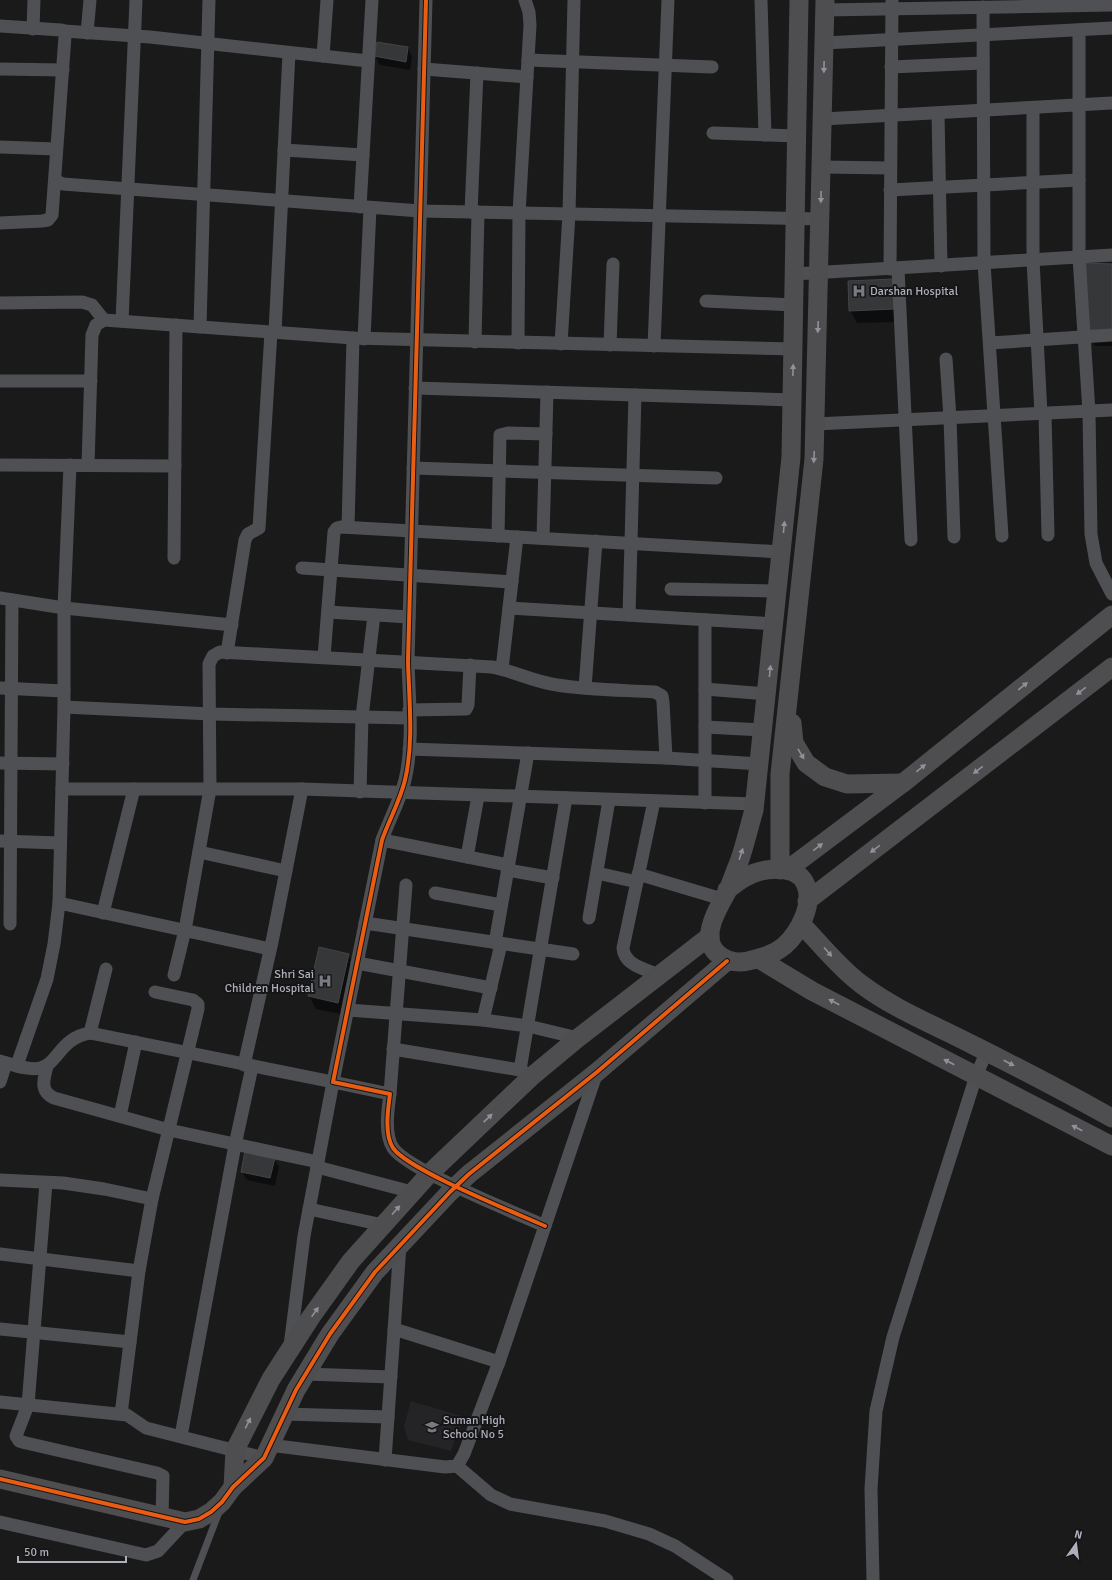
<svg xmlns="http://www.w3.org/2000/svg" width="1112" height="1580" font-family="Signika,sans-serif">
  <style>
    .built { fill: #242426 }
    .shadow { fill: #0007 }
    .building { fill: #363738; stroke: #434446 }
    .lines { fill: none; stroke-linecap: round; stroke-linejoin: round }
    .lane { stroke: #4f5053; stroke-width: 7 }
    .street { stroke: #4f5053; stroke-width: 13 }
    .secondary { stroke: #4e4e51; stroke-width: 19 }
    .cycleway-casing { stroke: #151416; stroke-width: 6 }
    .cycleway { stroke: #e95d12; stroke-width: 4 }
    .oneway { fill: #90929a }
    .labels { text-anchor: middle; dominant-baseline: central; stroke-width: 4; stroke-linejoin: round; paint-order: stroke }
    .poi-label { font-size: 12px; fill: #adafba; stroke: #151416; text-anchor: start }
  </style>
  <rect width="100%" height="100%" fill="#1a1a1a"/>
  <polygon class="built" points="411,1401 465,1417 459,1429 462,1430 460,1439 455,1438 451,1451 408,1440 404,1426"/>
  <g class="shadow">
    <polygon points="408,48 412,57 410,70 380,65 375,56"/>
    <polygon points="1112,265 1112,346 1095,346 1088,334"/>
    <polygon points="892,280 901,322 857,323 850,310"/>
    <polygon points="349,955 356,968 345,1015 316,1009 309,996"/>
    <polygon points="274,1159 279,1167 275,1186 247,1180 242,1172"/>
  </g>
  <g class="building">
    <polygon points="377,42 408,47 406,62 374,56"/>
    <polygon points="1086,263 1112,264 1112,333 1087,334"/>
    <polygon points="893,279 894,309 849,311 848,281"/>
    <polygon points="319,947 349,954 338,1003 308,996"/>
    <polygon points="245,1151 275,1158 270,1178 241,1172"/>
  </g>
  <g class="lines">
    <polyline class="lane" points="193,1580 219,1512"/>
    <g class="street">
      <path d="M426,0L408,661C409,700 414,742 405,780C400,801 389,820 382,840L333,1082L390,1094C388,1109 384,1134 393,1148C408,1170 516,1213 545,1226"/>
      <polyline points="761,0 765,135"/>
      <polyline points="983,7 984,263 1002,536"/>
      <polyline points="824,10 1112,5"/>
      <polyline points="0,26 61,30 64,31 65,36 52,215 48,220 42,221 0,223"/>
      <polyline points="33,29 34,0"/>
      <polyline points="1079,30 1079,257 1089,412 1091,534 1096,563 1112,594"/>
      <polyline points="64,31 150,37 368,61"/>
      <polyline points="87,33 90,0"/>
      <polyline points="824,43 1112,28"/>
      <polyline points="323,56 327,0"/>
      <polyline points="528,60 712,67"/>
      <polyline points="891,67 983,63"/>
      <polyline points="0,69 63,70"/>
      <polyline points="424,69 527,77"/>
      <polyline points="1033,108 1033,260 1041,414"/>
      <polyline points="938,113 941,266"/>
      <polyline points="823,119 1112,103"/>
      <polyline points="713,133 796,136"/>
      <polyline points="0,147 56,149"/>
      <polyline points="284,150 363,155"/>
      <polyline points="822,167 890,168"/>
      <polyline points="56,181 63,184 420,211 821,219"/>
      <polyline points="890,190 1079,180"/>
      <polyline points="360,207 372,0"/>
      <polyline points="471,212 477,73"/>
      <polyline points="890,269 892,0"/>
      <polyline points="898,269 911,540"/>
      <polyline points="794,274 1112,255"/>
      <polyline points="706,301 794,305"/>
      <polyline points="0,303 82,302 92,305 104,320"/>
      <polyline points="122,321 136,0"/>
      <polyline points="200,327 209,0"/>
      <polyline points="275,332 289,53"/>
      <polyline points="364,339 370,208"/>
      <polyline points="475,342 478,212"/>
      <polyline points="518,343 519,213 530,25 529,12 525,0"/>
      <polyline points="990,343 1112,335"/>
      <polyline points="561,344 569,214 574,0"/>
      <polyline points="610,345 613,264"/>
      <polyline points="654,346 668,0"/>
      <polyline points="946,359 950,418 954,537"/>
      <polyline points="0,381 91,381"/>
      <polyline points="415,388 792,400"/>
      <polyline points="1045,414 1048,535"/>
      <polyline points="815,424 1112,410"/>
      <polyline points="0,465 175,466"/>
      <polyline points="88,465 92,335 96,325 104,320 353,338 793,349"/>
      <polyline points="413,468 716,478"/>
      <polyline points="348,527 353,338"/>
      <polyline points="498,536 500,435 508,433 546,434"/>
      <polyline points="543,538 547,392"/>
      <polyline points="174,558 176,325"/>
      <polyline points="302,568 512,582"/>
      <polyline points="671,589 778,591"/>
      <polyline points="0,598 64,608 232,625"/>
      <polyline points="509,608 775,624"/>
      <polyline points="328,612 409,617"/>
      <polyline points="629,615 635,395"/>
      <polyline points="227,653 245,540 248,534 259,528 271,332"/>
      <polyline points="324,657 334,532 337,528 341,527 782,552"/>
      <polyline points="502,669 517,537"/>
      <polyline points="0,688 64,691"/>
      <polyline points="585,688 596,541"/>
      <polyline points="705,689 767,694"/>
      <polyline points="64,707 211,714 409,718"/>
      <polyline points="409,710 466,709 468,705 470,665"/>
      <polyline points="705,727 763,730"/>
      <polyline points="409,749 666,758 760,764"/>
      <polyline points="0,763 63,764"/>
      <polyline points="62,789 302,789 755,804"/>
      <polyline points="360,792 362,717 374,615"/>
      <path d="M654,801L623,948C624,965 645,969 659,975"/>
      <polyline points="705,803 705,620"/>
      <polyline points="382,840 508,865"/>
      <polyline points="0,841 60,843"/>
      <polyline points="199,852 286,871"/>
      <polyline points="467,857 478,796"/>
      <polyline points="507,870 553,878"/>
      <polyline points="597,873 637,882"/>
      <polyline points="638,874 722,899"/>
      <polyline points="435,893 501,905"/>
      <polyline points="59,903 270,949"/>
      <polyline points="103,913 134,789"/>
      <polyline points="589,918 609,800"/>
      <polyline points="365,923 573,954"/>
      <polyline points="10,924 12,600"/>
      <polyline points="495,943 528,753"/>
      <polyline points="357,963 491,988"/>
      <path d="M174,975L185,930L210,789L209,664L213,656L220,652L492,667C514,671 534,682 557,685C589,690 622,690 655,692L662,696L663,702L666,758"/>
      <polyline points="348,1010 483,1020 528,1026 578,1038"/>
      <polyline points="483,1020 501,944"/>
      <polyline points="90,1033 106,969"/>
      <polyline points="393,1049 520,1070 527,1074"/>
      <path d="M0,1061C11,1064 28,1071 40,1068C58,1064 60,1038 90,1033L333,1082L304,1236L290,1346"/>
      <polyline points="17,1065 47,979 54,944 59,903 64,707 64,608 70,465"/>
      <polyline points="244,1065 272,942 302,789"/>
      <path d="M47,1066C44,1079 39,1091 54,1098L169,1130L318,1162"/>
      <polyline points="520,1070 566,798"/>
      <polyline points="0,1082 6,1063"/>
      <polyline points="390,1094 406,885"/>
      <polyline points="120,1116 136,1042"/>
      <polyline points="317,1167 412,1192"/>
      <polyline points="0,1180 63,1183 104,1189 152,1199"/>
      <polyline points="46,1183 28,1405 16,1436 19,1441 26,1443 157,1473 163,1476 162,1517"/>
      <polyline points="309,1209 383,1225"/>
      <polyline points="0,1254 139,1271"/>
      <polyline points="0,1329 130,1342"/>
      <polyline points="394,1329 499,1362"/>
      <polyline points="306,1374 391,1377"/>
      <polyline points="0,1402 127,1415 146,1428 264,1458"/>
      <polyline points="121,1414 139,1271 152,1199 198,1009 198,1004 193,1000 155,992"/>
      <polyline points="284,1414 388,1417"/>
      <polyline points="181,1436 235,1145 252,1067"/>
      <polyline points="269,1445 445,1467 457,1466 464,1454 499,1362 597,1072"/>
      <polyline points="385,1460 400,1245"/>
      <polyline points="457,1466 491,1495 510,1504 605,1521 649,1534 675,1546 727,1580"/>
      <polyline points="0,1522 146,1555 158,1551 185,1522"/>
      <polyline points="873,1580 871,1489 876,1411 893,1337 976,1076 987,1051"/>
    </g>
    <g class="secondary">
      <polyline points="792,723 794,743 806,763 825,777 847,784 903,783"/>
      <polyline points="780,870 780,774 814,459 825,0"/>
      <polyline points="787,870 903,783 1112,615"/>
      <path d="M727,890C733,886 738,881 744,878C760,868 795,863 805,883C815,903 799,933 784,946C773,955 761,958 748,961C740,963 729,962 722,957C696,942 718,908 728,890C732,881 735,871 739,862C745,845 749,827 754,810L791,457L799,0"/>
      <polyline points="807,901 1112,667"/>
      <path d="M801,924C821,944 838,967 861,984C895,1010 937,1026 975,1046C1021,1069 1067,1093 1112,1118"/>
      <polyline points="759,959 812,991 1112,1146"/>
      <polyline points="0,1479 185,1522 199,1519 211,1512 222,1502 233,1487 264,1458 296,1390 330,1334 375,1272 450,1192 469,1174 597,1072 727,961"/>
      <polyline points="233,1487 235,1450 271,1379 311,1317 351,1261 430,1173 531,1077 578,1038 710,936"/>
    </g>
    <g class="cycleway-casing">
      <g id="cycleway">
        <path d="M426,0L408,661C409,700 414,742 405,780C400,801 389,820 382,840L333,1082L390,1094C388,1109 384,1134 393,1148C408,1170 516,1213 545,1226"/>
        <polyline points="0,1479 185,1522 199,1519 211,1512 222,1502 233,1487 264,1458 296,1390 330,1334 375,1272 450,1192 469,1174 597,1072 727,961"/>
      </g>
    </g>
    <use href="#cycleway" class="cycleway"/>
  </g>
  <defs><path id="oneway-solid" d="M-6-.8H1V-3.2L6.5 0L1 3.2V.8H-6Z"/></defs>
  <g class="oneway">
    <use href="#oneway-solid" transform="translate(824 67) rotate(91)"/>
    <use href="#oneway-solid" transform="translate(821 197) rotate(91)"/>
    <use href="#oneway-solid" transform="translate(818 327) rotate(92)"/>
    <use href="#oneway-solid" transform="translate(793 370) rotate(-89)"/>
    <use href="#oneway-solid" transform="translate(814 457) rotate(93)"/>
    <use href="#oneway-solid" transform="translate(784 527) rotate(-84)"/>
    <use href="#oneway-solid" transform="translate(770 671) rotate(-84)"/>
    <use href="#oneway-solid" transform="translate(1023 686) rotate(-39)"/>
    <use href="#oneway-solid" transform="translate(1081 691) rotate(143)"/>
    <use href="#oneway-solid" transform="translate(801 754) rotate(59)"/>
    <use href="#oneway-solid" transform="translate(921 768) rotate(-39)"/>
    <use href="#oneway-solid" transform="translate(978 770) rotate(143)"/>
    <use href="#oneway-solid" transform="translate(818 847) rotate(-37)"/>
    <use href="#oneway-solid" transform="translate(875 849) rotate(143)"/>
    <use href="#oneway-solid" transform="translate(741 854) rotate(-72)"/>
    <use href="#oneway-solid" transform="translate(828 952) rotate(49)"/>
    <use href="#oneway-solid" transform="translate(834 1002) rotate(-153)"/>
    <use href="#oneway-solid" transform="translate(949 1062) rotate(-153)"/>
    <use href="#oneway-solid" transform="translate(1009 1063) rotate(28)"/>
    <use href="#oneway-solid" transform="translate(488 1118) rotate(-43)"/>
    <use href="#oneway-solid" transform="translate(1077 1128) rotate(-153)"/>
    <use href="#oneway-solid" transform="translate(396 1210) rotate(-48)"/>
    <use href="#oneway-solid" transform="translate(315 1312) rotate(-55)"/>
    <use href="#oneway-solid" transform="translate(248 1423) rotate(-63)"/>
  </g>
  <defs>
    <g id="hospital-bare" transform="scale(1.08)"><path d="M-5-5h3v3.5h4V-5h3V5h-3V1.5h-4V5h-3Z" fill="#7a7b82" stroke="#151416" stroke-width="2.5" paint-order="stroke"/></g>
    <g id="school-bare" transform="scale(1.08)"><path d="M0-5L7-2L0 1L-7-2ZM-4 1L0 2.5L4 1V4Q0 6-4 4Z" fill="#7a7b82" stroke="#151416" stroke-width="2.5" paint-order="stroke"/></g>
  </defs>
  <g fill-rule="evenodd">
    <use href="#hospital-bare" x="859" y="291"/>
    <use href="#hospital-bare" x="325" y="981"/>
    <use href="#school-bare" x="432" y="1427"/>
  </g>
  <g class="labels">
    <g class="poi-label">
      <text x="870" y="291">Darshan Hospital</text>
      <text x="314" y="974" text-anchor="end">Shri Sai<tspan x="314" dy="14">Children Hospital</tspan></text>
      <text x="443" y="1420">Suman High<tspan x="443" dy="14">School No 5</tspan></text>
    </g>
  </g>
  <g transform="translate(1076 1544) rotate(14)" stroke="#151416" stroke-width="3" paint-order="stroke">
  <path d="M0-3L7 15L0 10L-7 15Z" fill="#adafba"/>
  <text y="-6" font-size="11" font-weight="bold" text-anchor="middle" fill="#adafba">N</text>
  </g>
  <path d="M18 1556v6h108v-6" fill="none" stroke="#adafba" stroke-width="2"/>
  <text x="24" y="1556" font-size="12" fill="#adafba" stroke="#151416" stroke-width="3" paint-order="stroke">50 m</text>
</svg>
